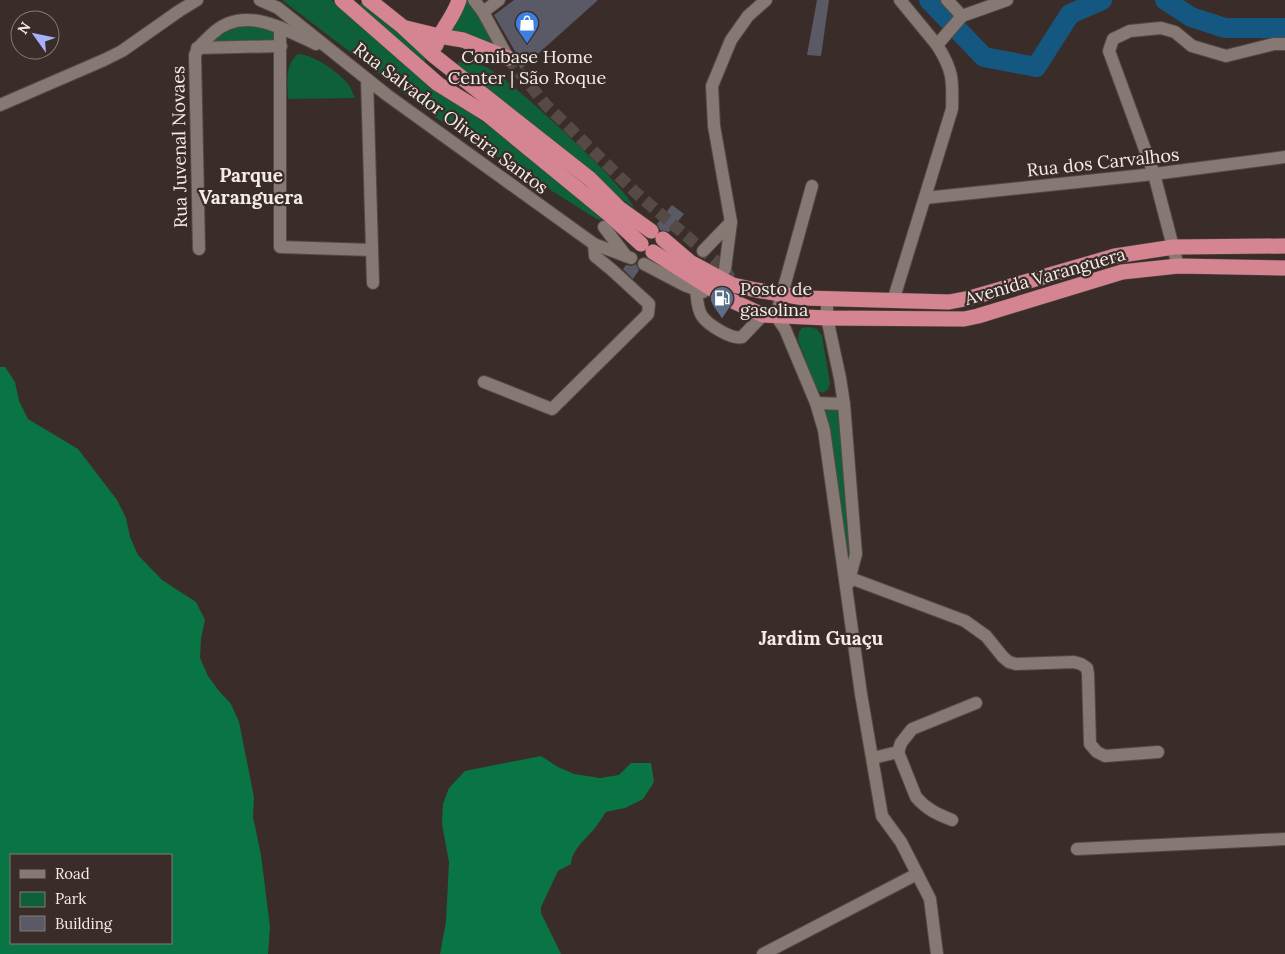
<svg xmlns="http://www.w3.org/2000/svg" width="1285" height="954" font-family="Lora,serif">
  <style>
    .green { fill: #0d6038 }
    .forest { fill: #0a7544; fill-rule: evenodd }
    .lines { fill: none; stroke-linecap: round; stroke-linejoin: round }
    .river { stroke: #145882; stroke-width: 20 }
    .building { fill: #595a66 }
    .minor-tunnel { stroke: #564a46; stroke-width: 12; stroke-dasharray: 12 6; stroke-linecap: butt }
    .minor-casing { stroke: #534945; stroke-width: 14 }
    .highway-casing { stroke: #534945; stroke-width: 16 }
    .minor { stroke: #867873; stroke-width: 12 }
    .highway { stroke: #d58491; stroke-width: 15 }
    .labels { text-anchor: middle; dominant-baseline: central; stroke-width: 4.5; stroke-linejoin: round; paint-order: stroke }
    .poi-label { font-size: 18px; fill: #f4ece9; stroke: #3a2d29 }
    .street-label { font-size: 18px; fill: #f4ece9; stroke: #3a2d29 }
    .neighbourhood-label { font-size: 19px; font-weight: bold; fill: #f4ece9; stroke: #3a2d29 }
  </style>
  <rect width="100%" height="100%" fill="#3a2d29"/>
  <g class="green">
    <polygon points="282,0 331,0 434,85 599,209 603,219 600,220 595,218 438,119"/>
    <polygon points="464,0 469,0 495,47 477,37 451,31"/>
    <polygon points="360,3 365,4 427,50 424,66 359,6"/>
    <polygon points="263,24 277,34 277,43 204,45 225,27"/>
    <path d="M298,54C312,54 339,72 348,84C351,88 353,94 355,98L288,99C288,83 284,65 298,54Z"/>
    <path d="M462,61C473,61 484,65 494,72C515,84 630,190 634,208L572,162L456,64Z"/>
    <polygon points="808,327 817,329 822,336 830,383 828,389 823,393 819,391 816,387 798,340 799,332 802,328"/>
    <polygon points="823,408 839,408 850,553 847,554"/>
  </g>
  <g class="forest">
    <path d="M0,367H5L15,382L19,401L28,419L78,449L117,500L126,518L130,537L138,555L162,580L196,602L205,620L201,638L200,658L208,676L219,691L231,704L239,722L254,797L253,817L261,855L270,927L268,954H0ZM11,855H171V943H11Z"/>
    <path d="M541,756L558,767L574,774L600,778L619,775L631,763H651L654,782L643,799L625,808L606,812C602,817 599,823 595,828C586,839 572,849 571,864L558,871L541,907V913L561,954H440L446,922L449,862L442,824L443,804L449,788L465,771Z"/>
  </g>
  <g class="lines">
    <g class="river">
      <polyline points="929,0 984,57 1036,67 1070,14 1102,0"/>
      <polyline points="1165,0 1191,17 1225,28 1285,28"/>
    </g>
  </g>
  <g class="building">
    <polygon points="514,0 598,0 521,69 517,62 516,53 494,15"/>
    <polygon points="817,0 829,0 821,56 807,55"/>
    <polygon points="672,205 684,214 669,232 660,230 657,224"/>
    <polygon points="636,264 639,270 633,279 623,269 626,265 632,266"/>
  </g>
  <g class="lines">
    <polyline class="minor-tunnel" points="508,58 546,105 635,192 725,269 730,278"/>
    <g class="minor-casing">
      <g id="minor">
        <polyline points="260,0 278,8 387,95 594,244 631,258"/>
        <polyline points="474,0 483,12 508,58"/>
        <polyline points="900,0 937,45 962,16 1007,0"/>
        <polyline points="947,0 962,16"/>
        <polyline points="483,12 499,0"/>
        <polyline points="280,28 280,247 372,250"/>
        <polyline points="197,48 281,46"/>
        <polyline points="367,79 373,283"/>
        <polyline points="0,105 104,60 122,51 179,11 197,0"/>
        <polyline points="812,186 776,316 785,329 816,403 824,430 861,694 882,816 901,842 930,899 937,954"/>
        <polyline points="925,198 1154,174 1285,157"/>
        <polyline points="604,227 626,256"/>
        <path d="M199,249L195,55C198,46 205,41 212,34C243,4 284,29 316,44"/>
        <polyline points="703,251 731,222"/>
        <polyline points="644,264 684,285 703,292"/>
        <polyline points="1178,266 1154,174 1109,51 1113,39 1130,31 1161,28 1175,32 1192,46 1226,56 1274,44 1285,44"/>
        <polyline points="725,269 731,222 714,126 712,86 731,40 748,16 766,0"/>
        <path d="M696,289C697,297 697,309 702,316C708,325 732,340 742,337L763,315"/>
        <polyline points="827,299 827,318 840,378 844,404 856,554 848,584"/>
        <path d="M893,301L952,109C953,80 953,70 937,45"/>
        <polyline points="484,382 552,409 648,314 649,304 612,270 595,256 594,244"/>
        <polyline points="816,403 844,404"/>
        <polyline points="845,576 965,621 986,636 1003,657 1009,662 1016,664 1074,662 1081,664 1087,668 1088,674 1090,744 1097,752 1105,756 1158,752"/>
        <polyline points="898,752 901,743 912,729 976,703"/>
        <path d="M873,758L898,752L916,797C926,809 937,814 952,820"/>
        <polyline points="1077,849 1285,839"/>
        <polyline points="763,954 917,874"/>
      </g>
    </g>
    <g class="highway-casing">
      <g id="highway">
        <polyline points="342,0 438,84 488,115 611,216 641,244"/>
        <polyline points="369,0 403,27 433,55 590,179 619,208 651,231"/>
        <polyline points="406,28 439,36 463,40 508,58"/>
        <path d="M436,45C441,29 454,17 459,0"/>
        <polyline points="663,239 690,262 733,285 756,290 804,298 949,302 970,298 1115,256 1174,247 1285,246"/>
        <polyline points="653,252 726,298 763,315 827,318 964,319 978,316 1122,272 1178,266 1285,268"/>
      </g>
    </g>
    <use href="#minor" class="minor"/>
    <use href="#highway" class="highway"/>
  </g>
  <defs>
    <g id="shop-pin" transform="scale(1.25)"><path d="M0 17L-7.5 6A9.5 9.5 0 1 1 7.5 6Z" fill="#3f7fe0" stroke="#3a2d29"/><path d="M-5-2.5h2.3a2.7 3.5 0 0 1 5.4 0H5L5.5 6h-11ZM-1.5-2.5h3a1.5 2.3 0 0 0-3 0Z" fill="#fff"/></g>
    <g id="fuel-pin" transform="scale(1.25)"><path d="M0 17L-7.5 6A9.5 9.5 0 1 1 7.5 6Z" fill="#5c6f8a" stroke="#3a2d29"/><path d="M-5.5-6h7V0h2V4h1.3V-2.5L3-4.5l.8-.8L6-3V5H2.5V1h-1V6h-7ZM-4.2-4.7v3.2H.2V-4.7Z" fill="#fff"/></g>
  </defs>
  <g fill-rule="evenodd">
    <use href="#shop-pin" x="527" y="23"/>
    <use href="#fuel-pin" x="722" y="298"/>
  </g>
  <g class="labels">
    <g class="poi-label">
      <text x="527" y="56">Conibase Home<tspan x="527" dy="21">Center | São Roque</tspan></text>
      <text x="740" y="288" text-anchor="start">Posto de<tspan x="740" dy="21">gasolina</tspan></text>
    </g>
    <g class="street-label">
      <text transform="translate(451 118) rotate(37)">Rua Salvador Oliveira Santos</text>
      <text transform="translate(179 147) rotate(-91)">Rua Juvenal Novaes</text>
      <text transform="translate(1103 162) rotate(-6)">Rua dos Carvalhos</text>
      <text transform="translate(1045 276) rotate(-16)">Avenida Varanguera</text>
    </g>
    <g class="neighbourhood-label">
      <text x="251" y="175">Parque<tspan x="251" dy="22">Varanguera</tspan></text>
      <text x="821" y="638">Jardim Guaçu</text>
    </g>
  </g>
  <rect x="10" y="854" width="162" height="90" fill="#3a2d29" stroke="#847976"/>
  <rect x="20" y="870" width="25" height="8" fill="#867873" stroke="#847976"/>
  <text x="55" y="879" font-size="15" fill="#f4ece9">Road</text>
  <rect x="20" y="892" width="25" height="15" fill="#0d6038" stroke="#847976"/>
  <text x="55" y="904" font-size="15" fill="#f4ece9">Park</text>
  <rect x="20" y="916" width="25" height="15" fill="#595a66" stroke="#847976"/>
  <text x="55" y="929" font-size="15" fill="#f4ece9">Building</text>
  <g transform="translate(35 35) rotate(303)"><circle r="24" fill="#3a2d29" stroke="#847976"/>
  <path d="M0-4L9 19L0 12L-9 19Z" fill="#a8b0fc"/>
  <text y="-8" font-size="14" font-weight="bold" text-anchor="middle" fill="#f4ece9">N</text>
  </g>
</svg>
